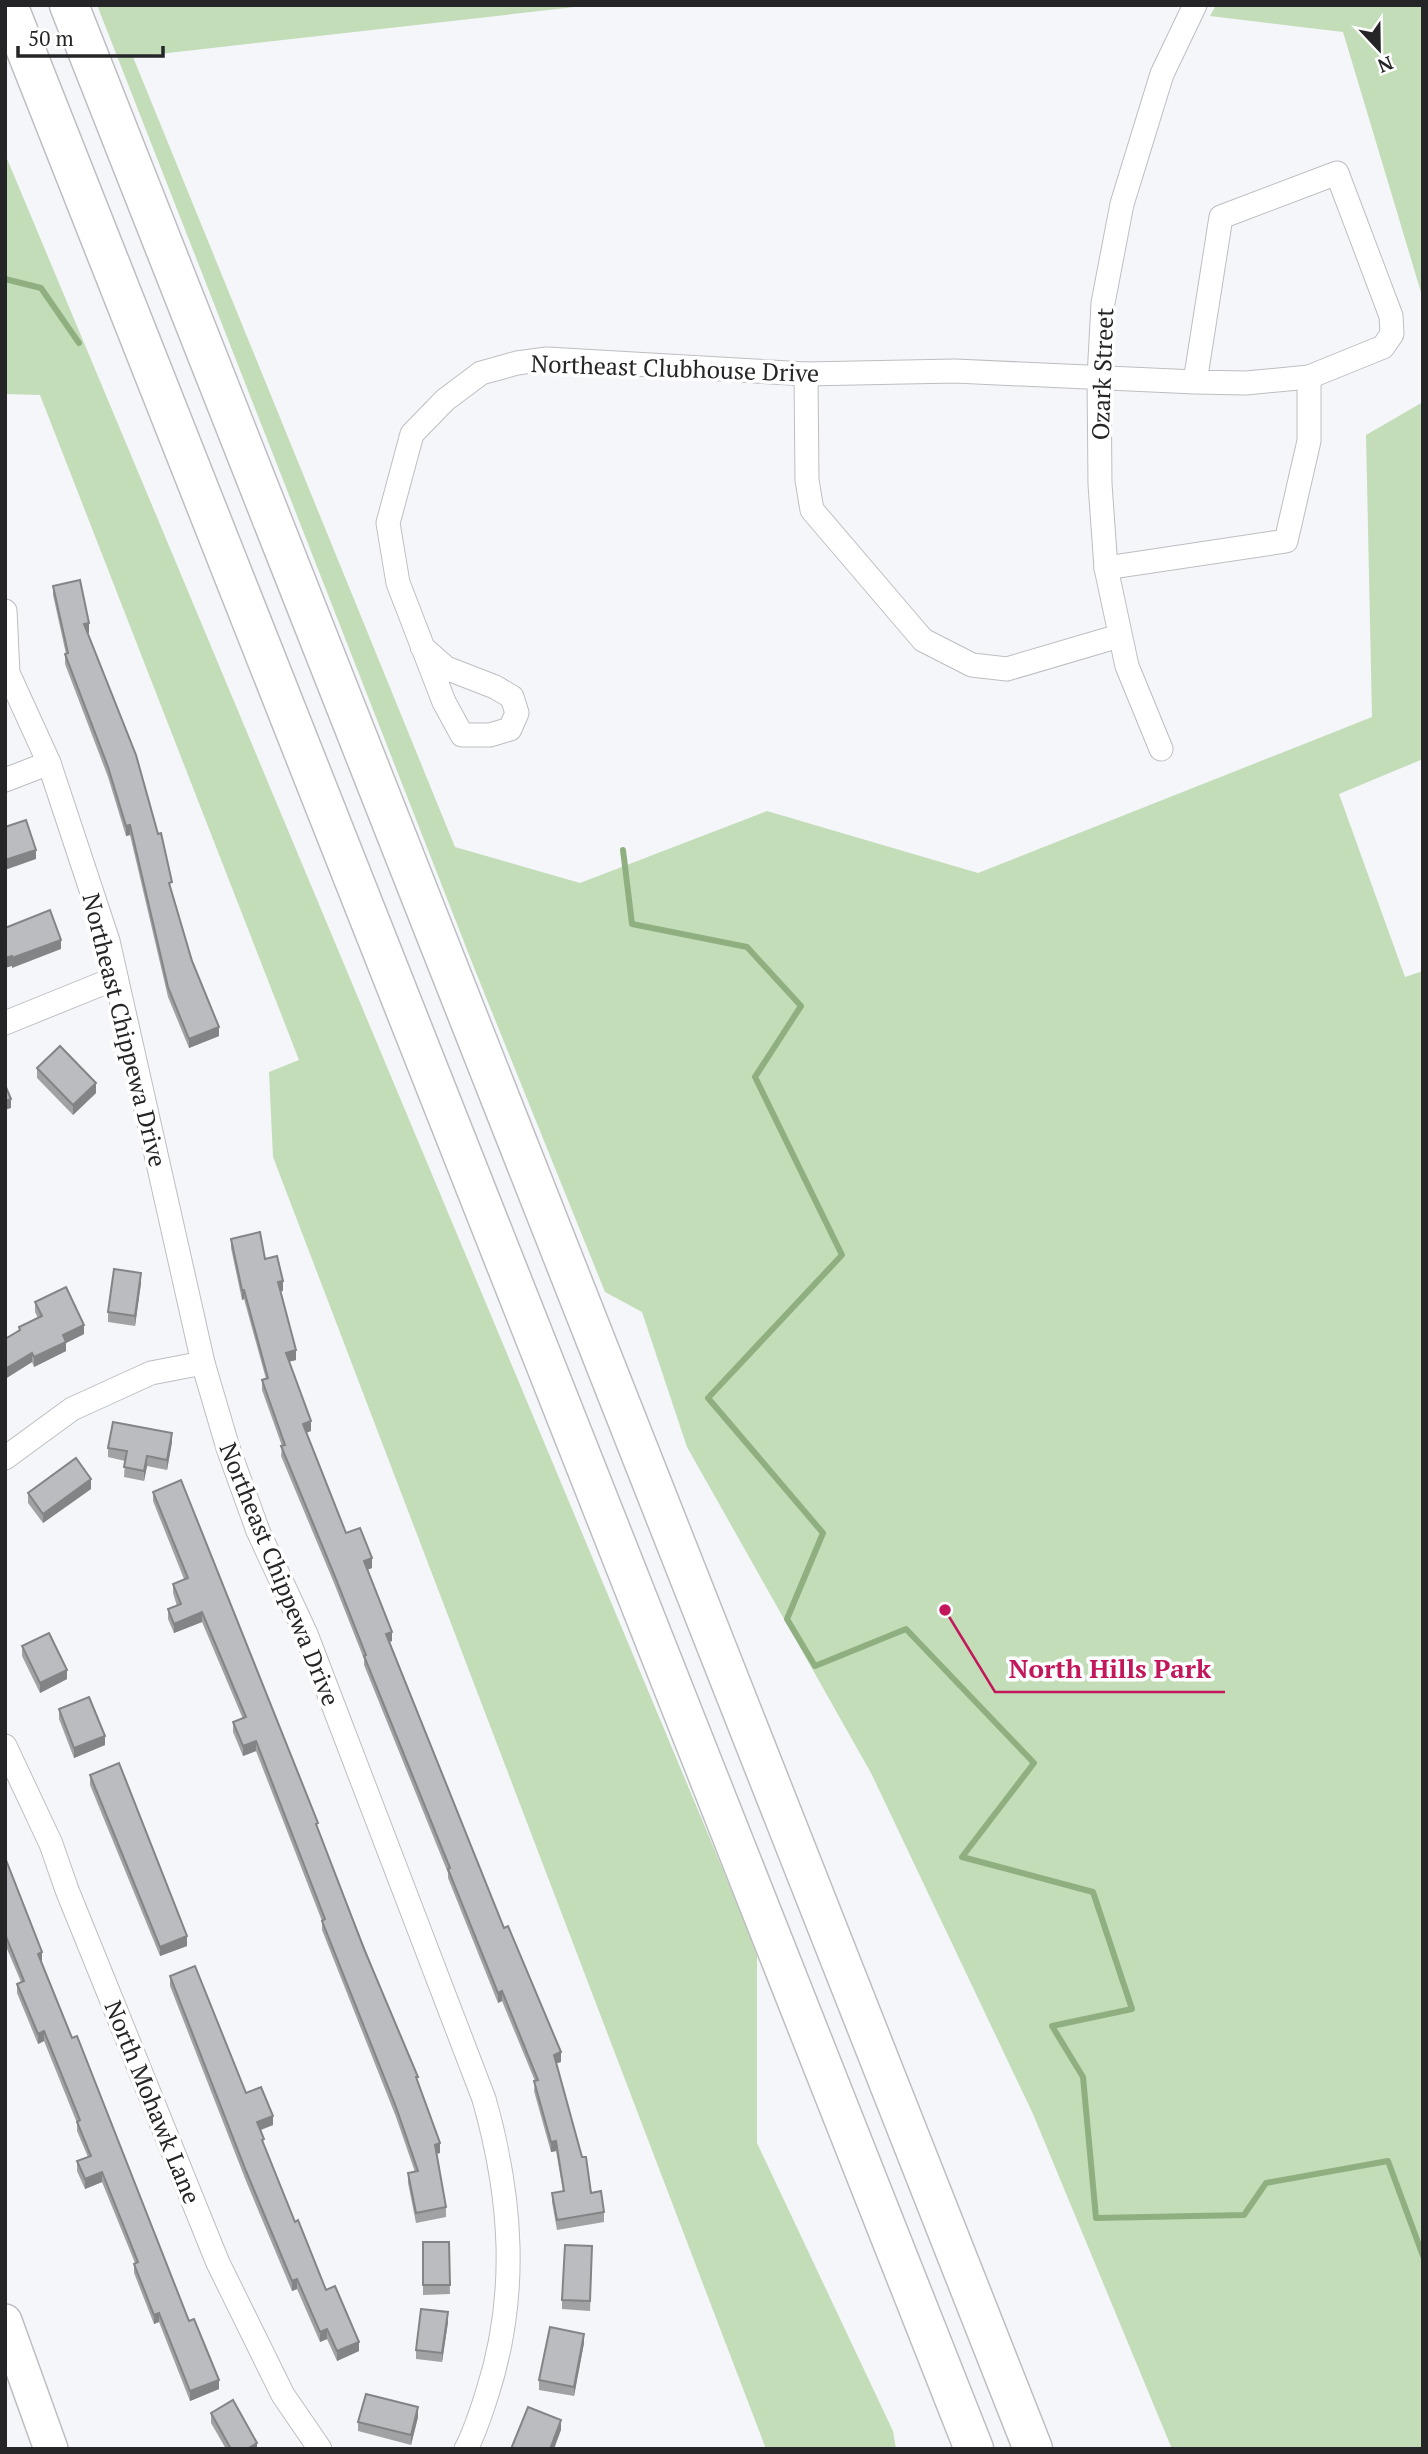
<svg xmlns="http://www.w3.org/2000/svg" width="1428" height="2454" font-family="'PT Serif',serif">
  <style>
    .green { fill: #c3ddb9 }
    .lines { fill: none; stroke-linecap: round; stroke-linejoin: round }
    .stream { stroke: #8faf81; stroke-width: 6 }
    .street-casing { stroke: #bdbec1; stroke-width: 25 }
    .secondary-casing { stroke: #bdbec1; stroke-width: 36 }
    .highway-casing { stroke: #bdbec1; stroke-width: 41 }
    .street { stroke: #fff; stroke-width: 23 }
    .secondary { stroke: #fff; stroke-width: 33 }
    .highway { stroke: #fff; stroke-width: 38 }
    .wall { fill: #a1a2a4 }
    .shaded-wall { fill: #838486 }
    .building { fill: #bbbcbf; stroke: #838486; stroke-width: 2 }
    .labels { text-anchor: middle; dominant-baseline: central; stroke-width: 7; stroke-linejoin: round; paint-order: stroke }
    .street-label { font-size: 24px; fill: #252527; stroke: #fff }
    .leader { fill: none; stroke: #c2185b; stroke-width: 2.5 }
    .callout-dot { fill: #c2185b; stroke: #fff; stroke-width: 2.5 }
    .callout-label { font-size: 26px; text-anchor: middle; font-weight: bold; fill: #c2185b; stroke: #fff; stroke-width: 7; stroke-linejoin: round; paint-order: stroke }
  </style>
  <rect width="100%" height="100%" fill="#f5f6f9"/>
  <g class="green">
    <polygon points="97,5 593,5 133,57 455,847 580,883 767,811 978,873 1372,717 1366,435 1423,402 1423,759 1339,794 1405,977 1423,971 1423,2449 1172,2449 1033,2114 871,1773 687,1447 642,1312 605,1292 475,970"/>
    <polygon points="1216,5 1423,5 1423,299 1343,32 1210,16"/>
    <polygon points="5,154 757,1951 757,2143 893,2431 896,2449 766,2449 273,1157 269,1072 299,1060 40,395 5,394"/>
  </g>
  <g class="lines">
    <g class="stream">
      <polyline points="5,279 41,288 79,343"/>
      <polyline points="623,850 632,924 747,947 801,1006 755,1077 842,1255 708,1398 823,1533 787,1619 815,1666 906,1629 1034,1763 962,1857 1093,1892 1132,2009 1052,2026 1083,2077 1096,2218 1244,2215 1266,2183 1388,2161 1423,2256"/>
    </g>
    <g class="street-casing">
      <g id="street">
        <polyline points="806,374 807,480 812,510 923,640 972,665 1007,669 1119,636"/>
        <polyline points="1106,568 1286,541 1309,441 1309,377"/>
        <path d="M5,611L8,673L49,763L108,941L203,1363L228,1448L258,1531L306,1634L484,2099C512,2198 519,2295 487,2394C481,2413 475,2432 466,2449"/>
        <polyline points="422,647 446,668 495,687 512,697 517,713 510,729 490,735 462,735 444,702 398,583 388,523 412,434 445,400 481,373 517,363 547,359 806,374 955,371 1195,382 1221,217 1337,173 1391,316 1392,334 1383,347 1309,377 1246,383 1195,382"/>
        <polyline points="1161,749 1127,666 1106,568 1100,484 1099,378 1103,303 1122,204 1162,74 1195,5"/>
        <polyline points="5,780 49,763"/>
        <polyline points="5,1023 116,978"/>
        <polyline points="5,1458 72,1409 151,1373 203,1363"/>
        <polyline points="5,1746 51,1844 67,1890 218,2263 283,2395 320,2449"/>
      </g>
    </g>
    <g class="secondary-casing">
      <polyline id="secondary" points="5,2321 51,2449"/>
    </g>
    <g class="highway-casing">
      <g id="highway">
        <polyline points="8,5 974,2449"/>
        <polyline points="69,5 1033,2449"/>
      </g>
    </g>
    <use href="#street" class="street"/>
    <use href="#secondary" class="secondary"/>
    <use href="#highway" class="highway"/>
  </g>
  <g class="wall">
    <polygon points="53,586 89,633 87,633 172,892 192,961 219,1036 189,1048 168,997 130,835 126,836 108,777 65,664 65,654 66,654 53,595"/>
    <polygon points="37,1068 96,1093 73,1115 37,1078"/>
    <polygon points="231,1239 265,1259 283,1291 281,1291 296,1360 289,1362 311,1431 306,1432 346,1533 372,1568 367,1570 392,1641 390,1642 504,1928 561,2062 556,2063 591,2193 604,2212 604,2222 557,2230 552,2202 552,2193 563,2191 556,2151 551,2152 534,2091 535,2081 502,2001 498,2003 448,1878 448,1873 364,1665 364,1659 334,1583 281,1456 282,1446 262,1390 262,1380 266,1379 244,1299 242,1300 231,1248"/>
    <polygon points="141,1283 135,1326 108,1322 108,1312"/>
    <polygon points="35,1302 84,1334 66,1343 66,1351 34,1367 32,1362 5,1379 5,1339 19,1330 19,1327 38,1318 35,1312"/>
    <polygon points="172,1442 167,1470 147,1466 144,1481 124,1477 125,1461 108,1457 108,1448"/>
    <polygon points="91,1489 43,1523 28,1503 28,1493"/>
    <polygon points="153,1492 318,1829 418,2083 440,2153 436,2154 446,2207 446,2217 416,2223 408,2183 408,2173 415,2172 396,2117 322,1930 322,1921 256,1751 243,1756 233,1732 233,1722 243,1719 202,1622 174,1633 168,1619 168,1609 177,1606 173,1593 173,1584 184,1579 153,1501"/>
    <polygon points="22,1646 67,1679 40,1693 22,1656"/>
    <polygon points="59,1709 105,1745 74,1758 59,1719"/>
    <polygon points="90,1775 187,1946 160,1956 90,1785"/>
    <polygon points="5,1860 42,1962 41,1962 189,2321 219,2389 190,2401 159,2322 154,2324 134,2273 134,2264 135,2263 102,2182 85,2189 77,2171 77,2161 88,2157 77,2131 77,2123 44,2041 38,2044 17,1993 17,1984 21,1982 5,1944"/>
    <polygon points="170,1976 246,2093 273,2125 261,2130 264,2145 295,2222 326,2290 359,2351 337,2361 327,2339 320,2342 297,2289 292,2291 246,2181 170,1986"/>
    <polygon points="423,2242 449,2242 450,2294 423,2295"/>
    <polygon points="592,2255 590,2311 562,2309 562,2300"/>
    <polygon points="448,2322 442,2362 416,2359 416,2350"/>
    <polygon points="584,2343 574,2396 539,2390 539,2380"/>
    <polygon points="211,2413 257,2449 226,2449 211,2423"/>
    <polygon points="418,2417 411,2445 358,2431 358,2422"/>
  </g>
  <g class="shaded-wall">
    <polygon points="89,623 89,633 84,634 84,624"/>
    <polygon points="130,825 130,835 126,836 126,826"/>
    <polygon points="36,850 36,859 5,870 5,860"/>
    <polygon points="61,940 61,949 12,968 12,958"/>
    <polygon points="12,956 12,966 5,968 5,958"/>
    <polygon points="219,1027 219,1036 189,1048 189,1039"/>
    <polygon points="96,1083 96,1093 73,1115 73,1105"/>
    <polygon points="11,1099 11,1108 5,1110 5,1101"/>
    <polygon points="141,1273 141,1283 135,1326 135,1316"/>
    <polygon points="283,1281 283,1291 278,1292 278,1282"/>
    <polygon points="242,1290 244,1290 244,1299 242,1300"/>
    <polygon points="84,1325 84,1334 66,1343 66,1351 34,1367 34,1357 63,1335"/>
    <polygon points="296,1350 296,1360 286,1362 286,1353"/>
    <polygon points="32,1353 32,1362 5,1379 5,1369"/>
    <polygon points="311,1421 311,1431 303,1434 303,1424"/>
    <polygon points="172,1433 172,1442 167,1470 167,1460"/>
    <polygon points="147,1456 147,1466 144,1481 144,1471"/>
    <polygon points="91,1479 91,1489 43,1523 43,1514"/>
    <polygon points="372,1558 372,1568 364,1571 364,1561"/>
    <polygon points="202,1612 202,1622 174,1633 174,1624"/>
    <polygon points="392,1632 392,1641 386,1643 386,1634"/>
    <polygon points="67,1670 67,1679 40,1693 40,1683"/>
    <polygon points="105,1736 105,1745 74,1758 74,1748"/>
    <polygon points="256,1741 256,1751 243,1756 243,1746"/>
    <polygon points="187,1936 187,1946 160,1956 160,1947"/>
    <polygon points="42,1952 42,1962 38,1964 38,1954"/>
    <polygon points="502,1991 502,2001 498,2003 498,1993"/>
    <polygon points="44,2031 44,2041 38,2044 38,2034"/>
    <polygon points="561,2052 561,2062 554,2064 554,2055"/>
    <polygon points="273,2116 273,2125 257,2131 257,2122"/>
    <polygon points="556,2141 556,2151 551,2152 551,2142"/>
    <polygon points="440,2143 440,2153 435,2154 435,2145"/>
    <polygon points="102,2172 102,2182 85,2189 85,2179"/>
    <polygon points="297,2279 297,2289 292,2291 292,2281"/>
    <polygon points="448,2312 448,2322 442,2362 442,2353"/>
    <polygon points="159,2313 159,2322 154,2324 154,2315"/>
    <polygon points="327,2329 327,2339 320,2342 320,2332"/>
    <polygon points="584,2334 584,2343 574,2396 574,2387"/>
    <polygon points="359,2342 359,2351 337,2361 337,2351"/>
    <polygon points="219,2380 219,2389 190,2401 190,2391"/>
    <polygon points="418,2407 418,2417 411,2445 411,2435"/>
    <polygon points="561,2420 561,2430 554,2449 550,2449"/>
    <polygon points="257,2443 257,2449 247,2449"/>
  </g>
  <g class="building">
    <polygon points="80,580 89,623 84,624 136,755 158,834 161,833 172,882 169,883 192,961 219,1027 189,1039 168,987 130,825 126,826 108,767 65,654 68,653 53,586"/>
    <polygon points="26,820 36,850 5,860 5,827"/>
    <polygon points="50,910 61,940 12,958 12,956 5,958 5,928"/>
    <polygon points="60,1046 96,1083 73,1105 37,1068"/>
    <polygon points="5,1085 11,1099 5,1101"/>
    <polygon points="260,1232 265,1259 277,1256 283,1281 278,1282 296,1350 286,1353 311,1421 303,1424 346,1533 360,1528 372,1558 364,1561 392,1632 386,1634 504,1928 508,1926 561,2052 554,2055 582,2157 586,2157 591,2193 601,2191 604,2212 557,2220 552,2193 564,2191 556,2141 551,2142 534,2081 538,2080 502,1991 498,1993 448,1869 450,1868 364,1656 366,1655 334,1574 281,1446 285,1445 262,1380 268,1378 244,1290 242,1290 231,1239"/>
    <polygon points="114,1269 141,1273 135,1316 108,1312"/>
    <polygon points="66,1287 84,1325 63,1335 66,1342 34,1357 32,1353 5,1369 5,1339 20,1330 19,1327 42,1316 35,1302"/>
    <polygon points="113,1422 172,1433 167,1460 147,1456 144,1471 124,1467 127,1451 108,1448"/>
    <polygon points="76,1458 91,1479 43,1514 28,1493"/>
    <polygon points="181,1480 318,1823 316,1824 364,1949 418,2077 416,2077 440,2143 435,2145 446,2207 416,2213 408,2173 418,2171 396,2107 322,1921 325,1919 256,1741 243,1746 233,1722 246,1717 202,1612 174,1624 168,1609 181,1604 173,1584 188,1578 153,1492"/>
    <polygon points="49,1633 67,1670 40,1683 22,1646"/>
    <polygon points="89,1697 105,1736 74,1748 59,1709"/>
    <polygon points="119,1763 187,1936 160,1947 90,1775"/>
    <polygon points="5,1860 6,1860 42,1952 38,1954 72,2038 77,2036 189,2321 194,2319 219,2380 190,2391 159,2313 154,2315 134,2264 138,2262 102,2172 85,2179 77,2161 91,2156 77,2122 80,2120 44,2031 38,2034 17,1984 24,1981 5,1934"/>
    <polygon points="195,1966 246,2093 261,2087 273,2116 257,2122 264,2139 262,2140 295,2222 298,2220 326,2290 335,2286 359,2342 337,2351 327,2329 320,2332 297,2279 292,2281 246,2171 170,1976"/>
    <polygon points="423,2242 449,2242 450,2285 423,2285"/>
    <polygon points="565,2245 592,2246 590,2301 562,2300"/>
    <polygon points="421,2309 448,2312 442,2353 416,2350"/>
    <polygon points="550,2327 584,2334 574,2387 539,2380"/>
    <polygon points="366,2394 418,2407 411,2435 358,2422"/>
    <polygon points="233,2400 257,2443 247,2449 231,2449 211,2413"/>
    <polygon points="528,2407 561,2420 550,2449 511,2449"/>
  </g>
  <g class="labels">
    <g class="street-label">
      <text transform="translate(675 368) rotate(2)">Northeast Clubhouse Drive</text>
      <text transform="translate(1102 374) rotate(-88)">Ozark Street</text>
      <text transform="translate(125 1030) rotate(76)">Northeast Chippewa Drive</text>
      <text transform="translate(280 1574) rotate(68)">Northeast Chippewa Drive</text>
      <text transform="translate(153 2102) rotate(68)">North Mohawk Lane</text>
    </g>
  </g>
  <path class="leader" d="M945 1610L995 1692H1225"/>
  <circle class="callout-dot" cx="945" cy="1610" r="7"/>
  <g class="callout-label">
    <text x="1110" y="1678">North Hills Park</text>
  </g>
  <rect width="1428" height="2454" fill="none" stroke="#252527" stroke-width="14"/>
  <g transform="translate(1379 49) rotate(158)" stroke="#ffffff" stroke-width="5" paint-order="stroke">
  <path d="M0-5L12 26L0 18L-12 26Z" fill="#252527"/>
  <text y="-10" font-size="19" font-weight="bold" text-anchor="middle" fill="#252527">N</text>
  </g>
  <path d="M18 46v10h145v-10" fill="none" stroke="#252527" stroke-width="3.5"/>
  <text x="28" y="46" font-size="21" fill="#252527" stroke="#ffffff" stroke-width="5" paint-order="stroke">50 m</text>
</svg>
